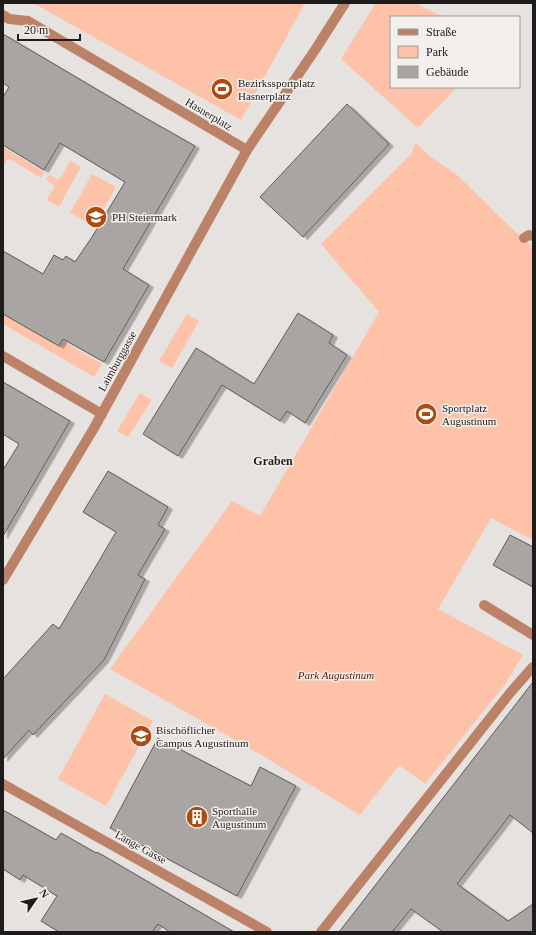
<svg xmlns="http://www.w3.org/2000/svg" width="536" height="935" font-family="'Times New Roman',serif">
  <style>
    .green { fill: #fdc2a7 }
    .building { fill: #a9a5a3; stroke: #605c5b; filter: url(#shadow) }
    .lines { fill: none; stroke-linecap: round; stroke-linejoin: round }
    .service { stroke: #bc8268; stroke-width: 10 }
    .minor { stroke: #bc8268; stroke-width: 10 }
    .labels { text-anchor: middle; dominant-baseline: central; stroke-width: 3; stroke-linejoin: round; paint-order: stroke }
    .poi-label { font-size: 11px; fill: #1d1b1b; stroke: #f3efed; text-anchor: start }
    .street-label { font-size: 11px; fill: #1d1b1b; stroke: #f3efed }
    .park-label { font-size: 11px; font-style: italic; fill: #511b00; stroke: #f3efed }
    .neighbourhood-label { font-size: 12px; font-weight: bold; fill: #1d1b1b; stroke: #f3efed }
  </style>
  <defs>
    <filter id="shadow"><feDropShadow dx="4.5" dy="2.5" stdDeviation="0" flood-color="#0004"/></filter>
  </defs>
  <rect width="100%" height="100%" fill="#e6e2e0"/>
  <g class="green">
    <polygon points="33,3 305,3 241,120"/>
    <polygon points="376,3 416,3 424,8 444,17 391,17 391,87 457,87 418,128 341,59"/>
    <polygon points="415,143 431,157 456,174 507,224 533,247 533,540 491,518 438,609 523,655 506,683 425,784 399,765 360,815 263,756 110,669 232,501 260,516 379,312 321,244 412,153"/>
    <polygon points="3,147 44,172 41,178 8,158 3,167"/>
    <polygon points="70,161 81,167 59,207 47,200 55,186 46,180 49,175 59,180"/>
    <polygon points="92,174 116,187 94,226 70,213"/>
    <polygon points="187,314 199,321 172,368 159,361"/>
    <polygon points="3,315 59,347 63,341 102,364 94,377 3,324"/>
    <polygon points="140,393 152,400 128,437 117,431"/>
    <polygon points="105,694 153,721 106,806 58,779"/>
  </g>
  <g class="building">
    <polygon points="3,34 142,116 195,146 123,269 149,285 104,362 63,339 59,346 3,314 3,251 43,274 54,255 63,260 66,256 75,262 92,237 125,182 60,143 44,170 3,145 3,97 9,87 3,83"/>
    <polygon points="347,104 389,144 303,237 260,197"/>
    <polygon points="298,313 333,335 329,343 347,355 305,423 287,411 280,421 222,385 178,456 143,434 196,348 254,384"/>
    <polygon points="3,382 70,421 3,536 3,470 19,444 3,434"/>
    <polygon points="108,471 168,507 158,525 165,529 138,575 145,579 104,660 33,735 29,730 3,759 3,679 53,624 59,629 116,532 83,512"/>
    <polygon points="510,535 533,547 533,587 493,565"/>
    <polygon points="533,682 533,833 510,815 457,884 508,921 533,904 533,932 443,932 411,909 392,932 339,932"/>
    <polygon points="158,738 251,786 260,767 296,786 237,896 110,828"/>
    <polygon points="3,810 56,840 61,833 96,853 97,852 234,932 170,932 158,924 152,932 59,932 41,921 57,896 23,875 20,880 3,869"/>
  </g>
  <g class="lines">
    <g class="service">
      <polyline points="524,238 529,235 533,236"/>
      <polyline points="484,605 533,635"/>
      <polyline points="321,932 510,693 531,669 533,667"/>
    </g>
    <g class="minor">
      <polyline points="3,15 9,19 28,21 247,150"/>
      <polyline points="3,356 102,414"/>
      <polyline points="3,580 94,428 247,150 315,50 345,3"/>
      <polyline points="3,784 267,932"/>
    </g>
  </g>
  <defs>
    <g id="stadium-disc" transform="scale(1.15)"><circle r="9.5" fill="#ad4b10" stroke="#f3efed"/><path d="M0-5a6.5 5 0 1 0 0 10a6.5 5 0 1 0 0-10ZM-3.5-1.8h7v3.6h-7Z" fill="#fff"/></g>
    <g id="school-disc" transform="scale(1.15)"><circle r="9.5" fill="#ad4b10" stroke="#f3efed"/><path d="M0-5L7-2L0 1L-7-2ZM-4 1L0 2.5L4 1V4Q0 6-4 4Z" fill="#fff"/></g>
    <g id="building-disc" transform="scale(1.15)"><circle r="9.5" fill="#ad4b10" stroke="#f3efed"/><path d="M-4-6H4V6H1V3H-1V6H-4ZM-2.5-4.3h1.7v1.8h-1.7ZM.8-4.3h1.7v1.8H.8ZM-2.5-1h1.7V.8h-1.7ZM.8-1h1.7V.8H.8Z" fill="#fff"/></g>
  </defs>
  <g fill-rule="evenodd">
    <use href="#stadium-disc" x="222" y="89"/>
    <use href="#school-disc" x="96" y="217"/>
    <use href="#stadium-disc" x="426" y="414"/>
    <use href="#school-disc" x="141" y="736"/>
    <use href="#building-disc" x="197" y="817"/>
  </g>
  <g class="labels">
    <g class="poi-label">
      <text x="238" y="83">Bezirkssportplatz<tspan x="238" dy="13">Hasnerplatz</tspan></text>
      <text x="112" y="217">PH Steiermark</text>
      <text x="442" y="408">Sportplatz<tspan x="442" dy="13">Augustinum</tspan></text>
      <text x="156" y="730">Bischöflicher<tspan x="156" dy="13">Campus Augustinum</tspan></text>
      <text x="212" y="811">Sporthalle<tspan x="212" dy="13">Augustinum</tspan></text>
    </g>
    <g class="street-label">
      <text transform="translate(209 114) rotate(31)">Hasnerplatz</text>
      <text transform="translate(117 361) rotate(-61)">Laimburggasse</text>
      <text transform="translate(141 847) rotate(29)">Lange Gasse</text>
    </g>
    <g class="park-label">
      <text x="336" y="675">Park Augustinum</text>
    </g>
    <g class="neighbourhood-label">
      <text x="273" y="461">Graben</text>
    </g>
  </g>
  <rect width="536" height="935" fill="none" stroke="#1d1b1b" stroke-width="8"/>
  <rect x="390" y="16" width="130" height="72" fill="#f3efed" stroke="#9d9a99"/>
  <rect x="398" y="29" width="20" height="6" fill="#bc8268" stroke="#9d9a99"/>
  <text x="426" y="36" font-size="12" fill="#1d1b1b">Straße</text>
  <rect x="398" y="46" width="20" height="12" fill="#fdc2a7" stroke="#9d9a99"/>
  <text x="426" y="56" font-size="12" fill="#1d1b1b">Park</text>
  <rect x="398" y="66" width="20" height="12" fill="#a9a5a3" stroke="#9d9a99"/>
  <text x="426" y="76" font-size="12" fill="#1d1b1b">Gebäude</text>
  <g transform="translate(36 899) rotate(56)" stroke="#f3efed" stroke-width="3" paint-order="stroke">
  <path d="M0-3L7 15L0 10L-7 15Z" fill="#1d1b1b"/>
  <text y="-6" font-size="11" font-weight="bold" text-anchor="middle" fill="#1d1b1b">N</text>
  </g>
  <path d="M18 34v6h62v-6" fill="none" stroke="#1d1b1b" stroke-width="2"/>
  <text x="24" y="34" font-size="12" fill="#1d1b1b" stroke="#f3efed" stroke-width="3" paint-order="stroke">20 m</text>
</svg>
